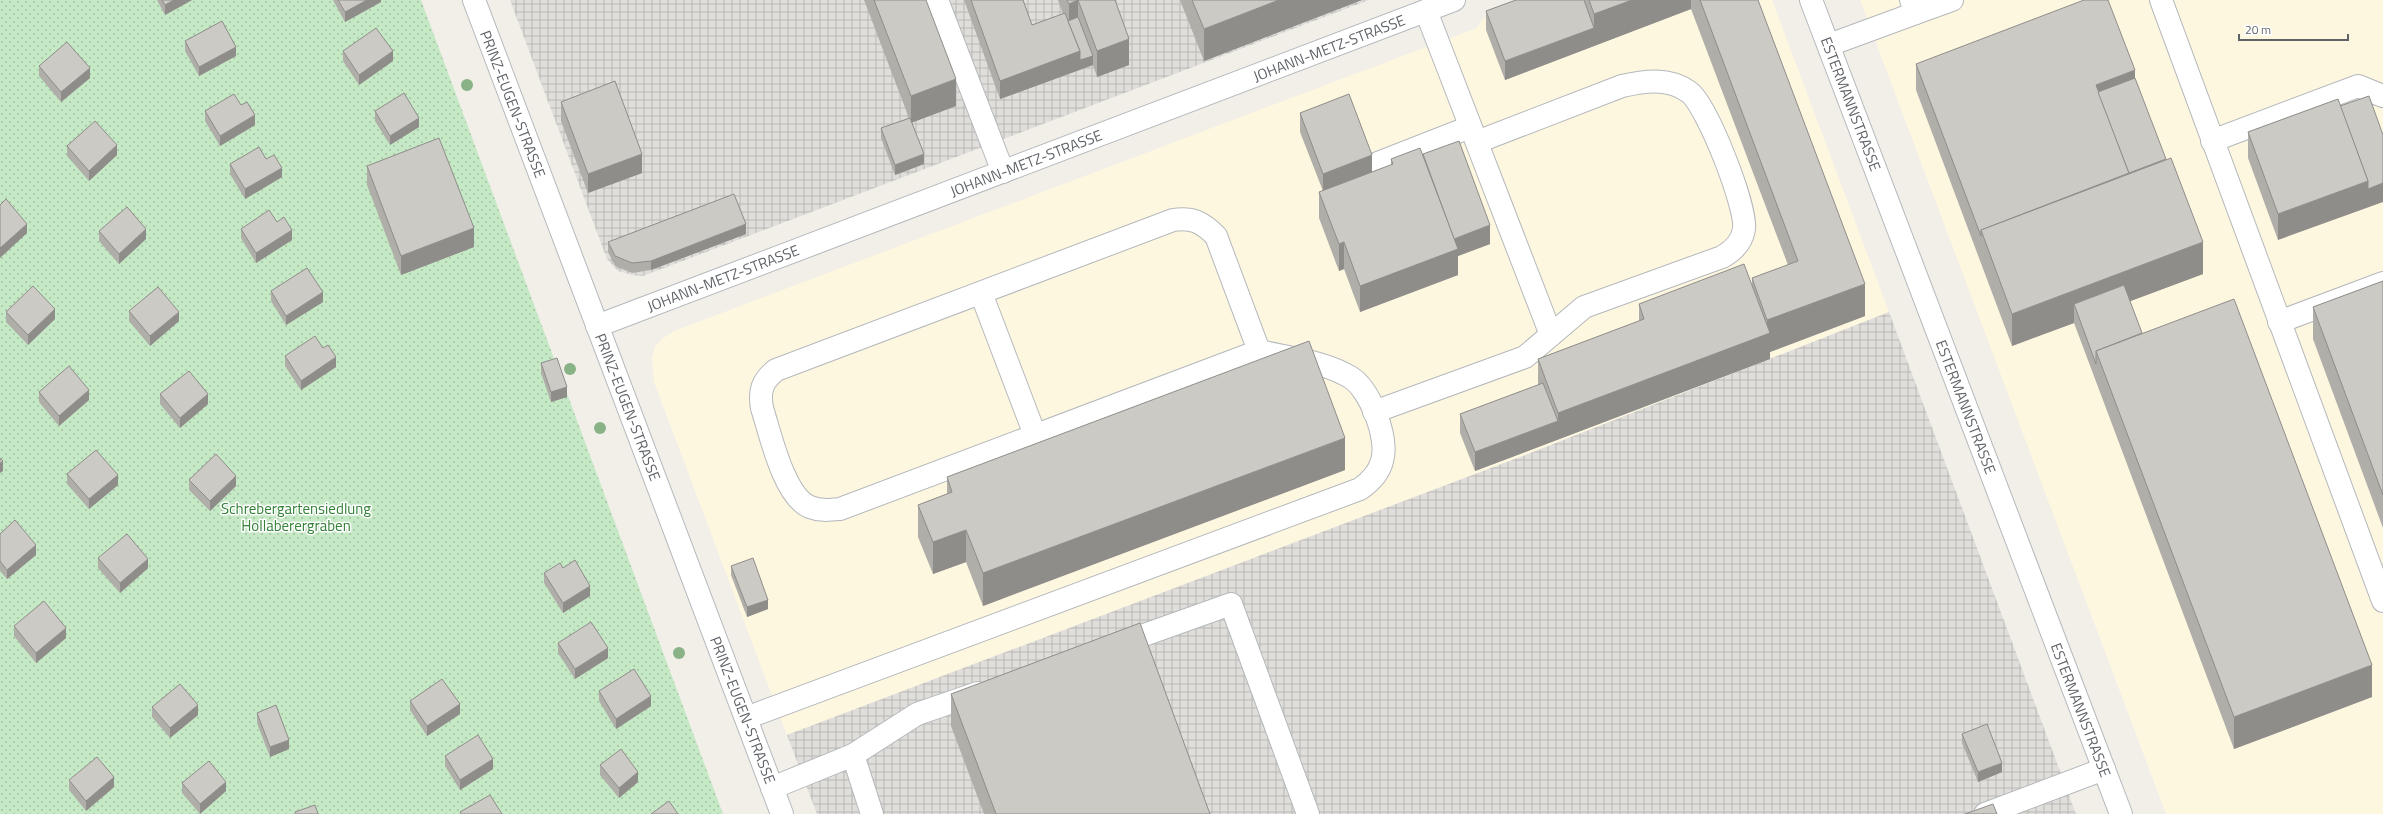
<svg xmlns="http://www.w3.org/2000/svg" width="2383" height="814" font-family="'Titillium Web',sans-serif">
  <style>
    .commercial { fill: #fef7e0 }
    .industrial { fill: url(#industrial-grid) }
    .grass { fill: url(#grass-dots) }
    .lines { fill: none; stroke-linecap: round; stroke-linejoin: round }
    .service-casing { stroke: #b5b8bc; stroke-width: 24 }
    .minor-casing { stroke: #b5b8bc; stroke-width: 24 }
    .tertiary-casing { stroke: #b5b8bc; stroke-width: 24 }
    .service { stroke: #fff; stroke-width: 22 }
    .minor { stroke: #fff; stroke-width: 22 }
    .tertiary { stroke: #fff; stroke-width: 22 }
    .tree { fill: #89b387 }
    .wall { fill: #afaea9 }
    .shaded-wall { fill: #8f8d8a }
    .building { fill: #cccac5; stroke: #8f8d8a }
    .labels { text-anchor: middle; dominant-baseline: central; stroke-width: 3; stroke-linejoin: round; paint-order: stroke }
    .street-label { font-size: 15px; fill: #5f6368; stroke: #fff }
    .park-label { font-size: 15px; fill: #348238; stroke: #fff }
  </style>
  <defs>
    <pattern id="industrial-grid" width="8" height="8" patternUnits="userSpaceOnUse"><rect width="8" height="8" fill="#e0deda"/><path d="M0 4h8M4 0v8" fill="none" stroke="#b9b8b5"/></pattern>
    <pattern id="grass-dots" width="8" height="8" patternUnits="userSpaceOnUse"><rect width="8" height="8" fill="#c5e8c5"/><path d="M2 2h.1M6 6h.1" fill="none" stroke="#a3c0a4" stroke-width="1.8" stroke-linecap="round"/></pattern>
  </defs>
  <rect width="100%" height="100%" fill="#f1efe8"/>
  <g class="commercial">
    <polygon points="1524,0 1772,0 1889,312 1533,452 787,735 654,382 652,358 655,347 662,339 674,331 1477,28 1482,20 1491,13"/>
    <polygon points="1860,0 2383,0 2383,814 2166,814"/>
  </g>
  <g class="industrial">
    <polygon points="510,0 1369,0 643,276 632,275 618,271 607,259"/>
    <polygon points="1889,312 2076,814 817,814 787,735 1533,452"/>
  </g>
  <polygon class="grass" points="0,0 421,0 723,814 0,814"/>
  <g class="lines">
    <g class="service-casing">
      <g id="service">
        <polyline points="937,0 1003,172"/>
        <polyline points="2161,0 2383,601"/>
        <polyline points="1426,11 1551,335"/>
        <polyline points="1916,13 1952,0"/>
        <polyline points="1829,45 1916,13 1911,0"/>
        <polyline points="2212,141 2358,86 2383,96"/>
        <polyline points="1378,163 1470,127"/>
        <polyline points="981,293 1035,435"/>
        <polyline points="2279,322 2383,283"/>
        <path d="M1374,412L1525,357L1584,307L1722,257C1733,251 1742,242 1744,229C1747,207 1707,105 1689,92C1669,77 1644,81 1622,86L1477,142"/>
        <polyline points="1116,645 1231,604 1308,814"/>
        <path d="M746,718L1360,489C1370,482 1379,473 1382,461C1389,438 1370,389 1350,377C1323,361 1289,358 1259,351L840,509C829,510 820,511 810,507C784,497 770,433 762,408C759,391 762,381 776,370L1173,220C1192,217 1202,222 1216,236L1259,351"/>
        <polyline points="853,755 872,814"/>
        <polyline points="772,788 853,755 917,714 978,693"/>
        <polyline points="1985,814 2104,769"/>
      </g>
    </g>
    <g class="minor-casing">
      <g id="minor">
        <polyline points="1811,0 2121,814"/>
        <polyline points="597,326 1454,0"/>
      </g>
    </g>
    <g class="tertiary-casing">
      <polyline id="tertiary" points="474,0 782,814"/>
    </g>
    <use href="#service" class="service"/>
    <use href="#minor" class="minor"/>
    <use href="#tertiary" class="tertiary"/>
  </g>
  <g class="tree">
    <circle cx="467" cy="85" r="6"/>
    <circle cx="570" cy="369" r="6"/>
    <circle cx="600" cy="428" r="6"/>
    <circle cx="679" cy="653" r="6"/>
  </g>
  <g class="wall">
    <polygon points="157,0 192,0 165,15"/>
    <polygon points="333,0 381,0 381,2 345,22"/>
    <polygon points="864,0 926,0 956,106 912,122 924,164 895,175 881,138 881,128 909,118"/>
    <polygon points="964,0 1023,0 1032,25 1063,14 1058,0 1115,0 1129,65 1097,77 1093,65 1000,99"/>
    <polygon points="1180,0 1362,0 1204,61"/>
    <polygon points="1516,0 1758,0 1865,316 1770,352 1770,359 1475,471 1460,433 1460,414 1538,385 1538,359 1639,321 1639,304 1752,285 1752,278 1788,265 1691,9 1505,80 1486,30 1486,11"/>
    <polygon points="185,41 236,56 199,76 185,51"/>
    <polygon points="343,51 393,61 359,85 343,61"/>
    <polygon points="1916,64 2135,78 2203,274 2130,301 2142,333 2372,697 2234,749 2074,323 2012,346 1916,90"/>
    <polygon points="39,66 90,78 61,102 39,76"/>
    <polygon points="2338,99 2278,240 2248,158 2248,132"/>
    <polygon points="561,102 642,173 588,193 561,121"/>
    <polygon points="241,105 255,125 220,146 205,121 205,111"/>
    <polygon points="375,111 419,127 390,145 375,121"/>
    <polygon points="1300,113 1372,172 1391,165 1391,159 1423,154 1490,244 1458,256 1458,275 1360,312 1344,269 1339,271 1319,218 1319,192 1323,191 1300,132"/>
    <polygon points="67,146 117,155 89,181 67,156"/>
    <polygon points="266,159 282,177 245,199 230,174 230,164"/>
    <polygon points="367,166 474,247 401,275 367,185"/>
    <polygon points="277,222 292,240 256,263 241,238 241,229"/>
    <polygon points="99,231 146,239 119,264 99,241"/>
    <polygon points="746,234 651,270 632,273 615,266 608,252 608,242"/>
    <polygon points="2383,281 2383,528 2313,339 2313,307"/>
    <polygon points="271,291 323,302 286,325 271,301"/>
    <polygon points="129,311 179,321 150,346 129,321"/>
    <polygon points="6,312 55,319 28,345 6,322"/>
    <polygon points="285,356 336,367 301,390 285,366"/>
    <polygon points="541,363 567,397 551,402 541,373"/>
    <polygon points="39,392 89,400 59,426 39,402"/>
    <polygon points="160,394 208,404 180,428 160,404"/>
    <polygon points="1345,470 983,606 966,562 933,574 918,537 918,505 947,494 947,477"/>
    <polygon points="67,474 118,485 89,509 67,484"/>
    <polygon points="189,480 236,486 210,511 189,490"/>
    <polygon points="0,534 36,555 7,579 0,571"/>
    <polygon points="98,558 148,568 120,593 98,568"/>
    <polygon points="731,566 768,609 747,617 731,575"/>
    <polygon points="563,568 590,596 563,613 544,583 544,573"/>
    <polygon points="14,626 66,638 36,663 14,636"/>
    <polygon points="558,643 608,658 575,679 558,653"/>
    <polygon points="599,691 651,706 616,729 599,701"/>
    <polygon points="951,694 1210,814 984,814 951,726"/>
    <polygon points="410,701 460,714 427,736 410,710"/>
    <polygon points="152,707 198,715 170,738 152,717"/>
    <polygon points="257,713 289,749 270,757 257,723"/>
    <polygon points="1962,734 2002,772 1978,782 1962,743"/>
    <polygon points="445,756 493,769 460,790 445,766"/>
    <polygon points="600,765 638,782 619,798 600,775"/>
    <polygon points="69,780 114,787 86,811 69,790"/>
    <polygon points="182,783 226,791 200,814 182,793"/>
  </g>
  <g class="shaded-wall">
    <polygon points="174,0 192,0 165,15 165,5"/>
    <polygon points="367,0 381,0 381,2 345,22 345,12"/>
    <polygon points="1078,0 1078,27 1069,30 1069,4"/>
    <polygon points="1279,0 1362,0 1204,61 1204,29"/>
    <polygon points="1632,0 1691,0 1691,9 1505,80 1505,61 1594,28 1594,14"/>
    <polygon points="1129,39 1129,65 1097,77 1097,51"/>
    <polygon points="236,47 236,56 199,76 199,67"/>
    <polygon points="393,51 393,61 359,85 359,75"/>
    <polygon points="1080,51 1093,56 1093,65 1000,99 1000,81"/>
    <polygon points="90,68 90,78 61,102 61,92"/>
    <polygon points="2135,70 2135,96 2102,109 2096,85"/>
    <polygon points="956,79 956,106 911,123 911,96"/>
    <polygon points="255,115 255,125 220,146 220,136"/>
    <polygon points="419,118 419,127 390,145 390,136"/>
    <polygon points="117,145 117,155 89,181 89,171"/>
    <polygon points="642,154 642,173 588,193 588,174"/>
    <polygon points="924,154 924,164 895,175 895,165"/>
    <polygon points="1372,155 1372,174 1323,193 1323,174"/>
    <polygon points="282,168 282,177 245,199 245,189"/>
    <polygon points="2368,181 2383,183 2383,202 2278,240 2278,214"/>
    <polygon points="27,224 27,233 0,258 0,248"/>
    <polygon points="746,224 746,234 651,270 651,261"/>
    <polygon points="1490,225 1490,244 1458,256 1458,275 1360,312 1360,286 1452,240"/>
    <polygon points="474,228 474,247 401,275 401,256"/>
    <polygon points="146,229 146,239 119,264 119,254"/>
    <polygon points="292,230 292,240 256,263 256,253"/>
    <polygon points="1344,242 1344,269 1339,271 1339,244"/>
    <polygon points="2203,242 2203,274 2080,320 2074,304 2074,323 2012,346 2012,314"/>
    <polygon points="1865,284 1865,316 1770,352 1770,359 1475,471 1475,452 1558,421 1558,413 1767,334 1767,320"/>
    <polygon points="323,292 323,302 286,325 286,316"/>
    <polygon points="55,309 55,319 28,345 28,335"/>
    <polygon points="179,312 179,321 150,346 150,336"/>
    <polygon points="336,357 336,367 301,390 301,381"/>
    <polygon points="567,387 567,397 551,402 551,392"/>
    <polygon points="89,390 89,400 59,426 59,416"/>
    <polygon points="208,394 208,404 180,428 180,418"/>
    <polygon points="1345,438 1345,470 983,606 983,573"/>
    <polygon points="3,461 3,471 0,473 0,464"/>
    <polygon points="118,475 118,485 89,509 89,499"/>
    <polygon points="236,476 236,486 210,511 210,501"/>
    <polygon points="966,530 966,562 933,574 933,542"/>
    <polygon points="36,545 36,555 7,579 7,570"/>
    <polygon points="148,559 148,568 120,593 120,583"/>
    <polygon points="590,586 590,596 563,613 563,603"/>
    <polygon points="768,600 768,609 747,617 747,607"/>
    <polygon points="66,628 66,638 36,663 36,653"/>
    <polygon points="608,648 608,658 575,679 575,669"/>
    <polygon points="2372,665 2372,697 2234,749 2234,717"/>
    <polygon points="651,696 651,706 616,729 616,719"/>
    <polygon points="460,704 460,714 427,736 427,726"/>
    <polygon points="198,705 198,715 170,738 170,728"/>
    <polygon points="289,740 289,749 270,757 270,747"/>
    <polygon points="493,759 493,769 460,790 460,780"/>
    <polygon points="2002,763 2002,772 1978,782 1978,772"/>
    <polygon points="638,772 638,782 619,798 619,788"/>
    <polygon points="114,777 114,787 86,811 86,801"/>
    <polygon points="226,782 226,791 200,814 200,804"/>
  </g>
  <g class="building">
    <polygon points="162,0 174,0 165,5"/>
    <polygon points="338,0 367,0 345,12"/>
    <polygon points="874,0 926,0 956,79 911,96"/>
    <polygon points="971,0 1023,0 1032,25 1065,13 1080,51 1000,81"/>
    <polygon points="1067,0 1115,0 1129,39 1097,51 1078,0 1069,4"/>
    <polygon points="1192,0 1279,0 1204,29"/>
    <polygon points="1516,0 1584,0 1594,28 1505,61 1486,11"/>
    <polygon points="1589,0 1632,0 1594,14"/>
    <polygon points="1700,0 1758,0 1865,284 1767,320 1752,278 1798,261"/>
    <polygon points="2084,0 2108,0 2135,70 2096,85 2129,173 1981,230 1981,236 1916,64"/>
    <polygon points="1078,17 1093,56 1080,60 1080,51 1068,21"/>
    <polygon points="222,21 236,47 199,67 185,41"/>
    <polygon points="376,28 393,51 359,75 343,51"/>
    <polygon points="67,42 90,68 61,92 39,66"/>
    <polygon points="2135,78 2166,159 2129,173 2098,92"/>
    <polygon points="615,81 642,154 588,174 561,102"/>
    <polygon points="404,93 419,118 390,136 375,111"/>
    <polygon points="234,94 241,105 247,102 255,115 220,136 205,111"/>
    <polygon points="1349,94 1372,155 1323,174 1300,113"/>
    <polygon points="2369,96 2383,135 2383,183 2368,189 2368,181 2340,106"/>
    <polygon points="2338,99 2368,181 2278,214 2248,132"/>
    <polygon points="910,118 924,154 895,165 881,128"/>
    <polygon points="95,121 117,145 89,171 67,146"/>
    <polygon points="439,138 474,228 401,256 367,166"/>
    <polygon points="1459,141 1490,225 1454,239 1423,154"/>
    <polygon points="259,147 266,159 274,155 282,168 245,189 230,164"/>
    <polygon points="1420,148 1458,249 1360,286 1344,242 1339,244 1319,192 1393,164 1391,159"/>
    <polygon points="2171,158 2203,242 2012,314 1981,230"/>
    <polygon points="734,194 746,224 651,261 632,263 615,256 608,242"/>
    <polygon points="6,199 27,224 0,248 0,205"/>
    <polygon points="127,207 146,229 119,254 99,231"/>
    <polygon points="269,210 277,222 284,217 292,230 256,253 241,229"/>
    <polygon points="1744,264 1770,333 1558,413 1538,359 1644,319 1639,304"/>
    <polygon points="307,268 323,292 286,316 271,291"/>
    <polygon points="2383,281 2383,495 2313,307"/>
    <polygon points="2124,285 2142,333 2096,351 2096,364 2074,304"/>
    <polygon points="33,286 55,309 28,335 6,312"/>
    <polygon points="158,287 179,312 150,336 129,311"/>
    <polygon points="2234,299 2372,665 2234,717 2096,351"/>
    <polygon points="315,336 323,348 328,345 336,357 301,381 285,356"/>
    <polygon points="1309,341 1345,438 983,573 966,530 933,542 918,505 952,492 947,477"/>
    <polygon points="557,358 567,387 551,392 541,363"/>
    <polygon points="69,366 89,390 59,416 39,392"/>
    <polygon points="189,371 208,394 180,418 160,394"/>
    <polygon points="1543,383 1558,421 1475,452 1460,414"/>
    <polygon points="96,450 118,475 89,499 67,474"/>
    <polygon points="216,454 236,476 210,501 189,480"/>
    <polygon points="0,458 3,461 0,464"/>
    <polygon points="15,520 36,545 7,570 0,561 0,534"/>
    <polygon points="127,534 148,559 120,583 98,558"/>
    <polygon points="753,558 768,600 747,607 731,566"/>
    <polygon points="575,560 590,586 563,603 544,573 560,563 563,568"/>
    <polygon points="44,601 66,628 36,653 14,626"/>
    <polygon points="591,622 608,648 575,669 558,643"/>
    <polygon points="1140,623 1210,814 996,814 951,694"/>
    <polygon points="634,669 651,696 616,719 599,691"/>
    <polygon points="442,679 460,704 427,726 410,701"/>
    <polygon points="180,684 198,705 170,728 152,707"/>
    <polygon points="276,705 289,740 270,747 257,713"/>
    <polygon points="1987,724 2002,763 1978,772 1962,734"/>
    <polygon points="478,735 493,759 460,780 445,756"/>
    <polygon points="621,749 638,772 619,788 600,765"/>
    <polygon points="97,757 114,777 86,801 69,780"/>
    <polygon points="209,761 226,782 200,804 182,783"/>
    <polygon points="490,795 502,814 461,814 460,812"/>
    <polygon points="669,801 678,814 651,814"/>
    <polygon points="1993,804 1997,814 1965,814"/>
    <polygon points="315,805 318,814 296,814 295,812"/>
  </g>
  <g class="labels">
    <g class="street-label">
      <text transform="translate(1329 48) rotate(-21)">JOHANN-METZ-STRASSE</text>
      <text transform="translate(513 104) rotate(69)">PRINZ-EUGEN-STRASSE</text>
      <text transform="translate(1851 104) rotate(69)">ESTERMANNSTRASSE</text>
      <text transform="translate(1026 163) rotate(-21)">JOHANN-METZ-STRASSE</text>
      <text transform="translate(723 278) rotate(-21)">JOHANN-METZ-STRASSE</text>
      <text transform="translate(628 407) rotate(69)">PRINZ-EUGEN-STRASSE</text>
      <text transform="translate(1966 407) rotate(69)">ESTERMANNSTRASSE</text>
      <text transform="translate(743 710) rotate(69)">PRINZ-EUGEN-STRASSE</text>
      <text transform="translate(2081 710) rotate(69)">ESTERMANNSTRASSE</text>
    </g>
    <g class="park-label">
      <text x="296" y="508">Schrebergartensiedlung<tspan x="296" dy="17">Hollaberergraben</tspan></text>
    </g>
  </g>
  <path d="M2239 34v6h109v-6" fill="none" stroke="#5f6368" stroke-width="2"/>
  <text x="2245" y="34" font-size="12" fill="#5f6368" stroke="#ffffff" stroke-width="3" paint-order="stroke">20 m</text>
</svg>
